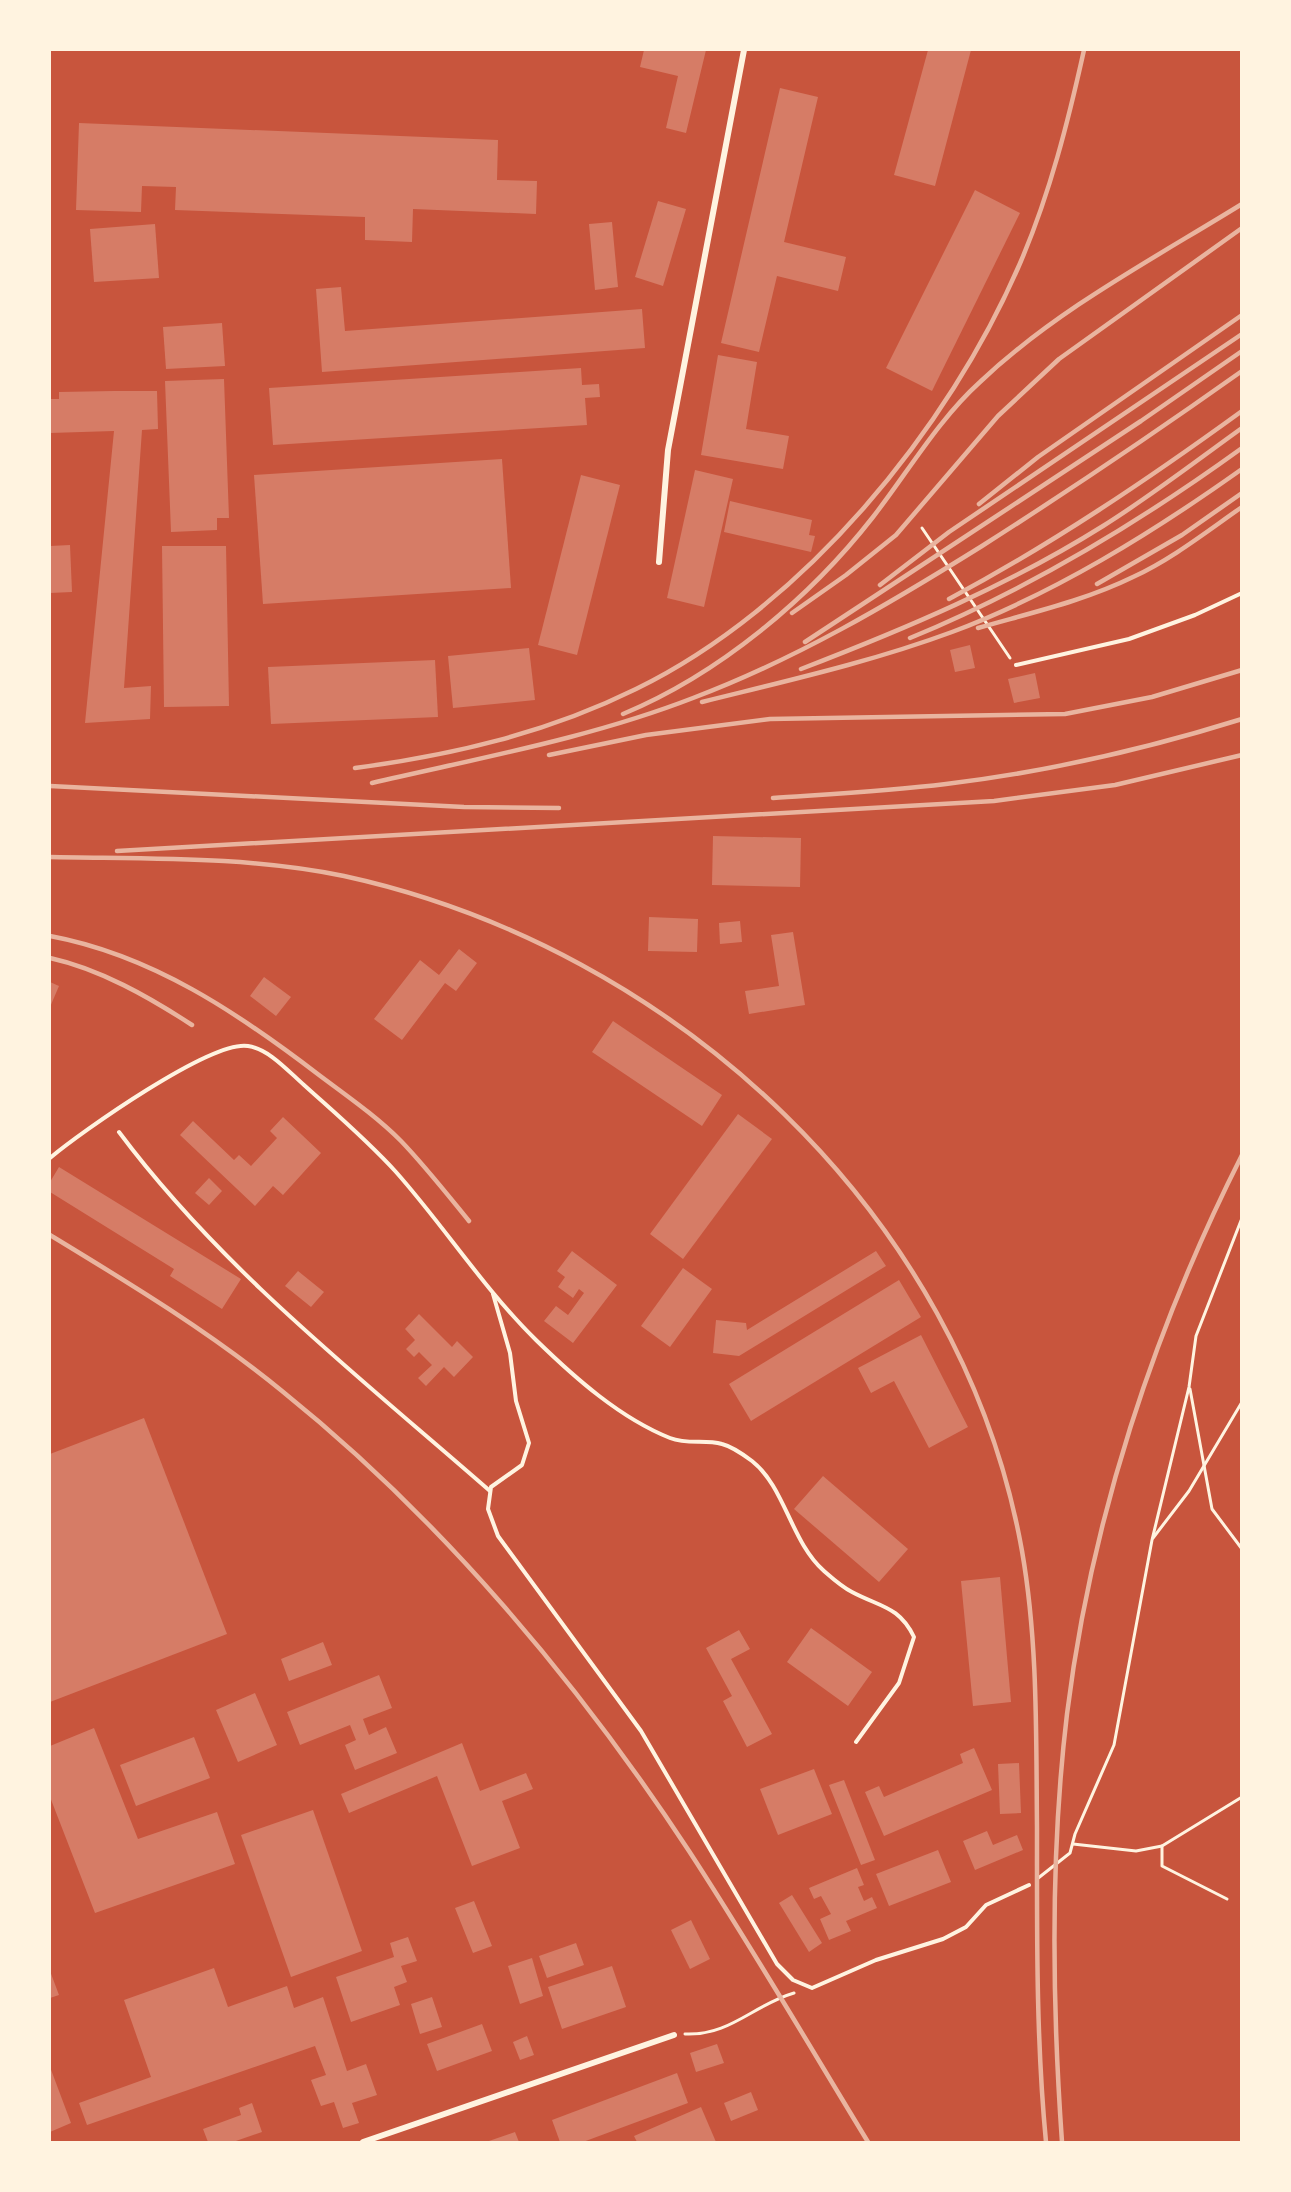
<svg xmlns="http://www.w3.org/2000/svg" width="1291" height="2192" font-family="'PT Sans Narrow',sans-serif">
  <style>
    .building { fill: #d67c66 }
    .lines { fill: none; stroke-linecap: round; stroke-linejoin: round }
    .path { stroke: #fff3e0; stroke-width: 3 }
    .service { stroke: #fff3e0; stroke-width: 4 }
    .minor { stroke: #fff3e0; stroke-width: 6 }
    .rail { stroke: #e9b49f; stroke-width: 4.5 }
  </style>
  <rect width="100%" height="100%" fill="#c8553d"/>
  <g class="building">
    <polygon points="644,50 706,50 686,133 666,128 678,76 640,67"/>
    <polygon points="928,50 971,50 935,186 894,175"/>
    <polygon points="780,88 818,97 784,242 846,257 838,291 777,276 759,352 721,343"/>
    <polygon points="79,123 498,140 497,180 537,181 536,214 413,209 412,242 365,240 365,217 175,210 176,187 142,186 141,212 76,210"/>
    <polygon points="975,190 1020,213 932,391 886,368"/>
    <polygon points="658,201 686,209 663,286 635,277"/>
    <polygon points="612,222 618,287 595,290 589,224"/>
    <polygon points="155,224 159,278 94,282 90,229"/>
    <polygon points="341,287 345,331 642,309 645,348 322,372 316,289"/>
    <polygon points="222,323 225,366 166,369 163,327"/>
    <polygon points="718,355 757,362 746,429 789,436 783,469 701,455"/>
    <polygon points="581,368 582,385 599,384 600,397 585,398 587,425 273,445 269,388"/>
    <polygon points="224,379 229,518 217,518 217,530 171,532 165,381"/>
    <polygon points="114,391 157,391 158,429 142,430 124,688 151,686 150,719 85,723 114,431 50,433 50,399 59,399 59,392"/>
    <polygon points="502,459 511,588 263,604 254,475"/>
    <polygon points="695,470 733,479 704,607 667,598"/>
    <polygon points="581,475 620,485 577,655 538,645"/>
    <polygon points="730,501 812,520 809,535 815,536 811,552 724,532"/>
    <polygon points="70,545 72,592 50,593 50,546"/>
    <polygon points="162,546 226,546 229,706 164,707"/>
    <polygon points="970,645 975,668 955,672 950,650"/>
    <polygon points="529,648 535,700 453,708 448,656"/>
    <polygon points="435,660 438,717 271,724 268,667"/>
    <polygon points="1035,673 1040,698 1014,703 1008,679"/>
    <polygon points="713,836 801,838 800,887 712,885"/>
    <polygon points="649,917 698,919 697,952 648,951"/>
    <polygon points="740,921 742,942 720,944 719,923"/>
    <polygon points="793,932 805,1005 749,1014 745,991 779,986 771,935"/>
    <polygon points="459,949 477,963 456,991 445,983 402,1040 374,1019 420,960 439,975"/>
    <polygon points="264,977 291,997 276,1016 250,996"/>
    <polygon points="50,982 59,986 50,1007"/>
    <polygon points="613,1021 722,1095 702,1126 592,1052"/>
    <polygon points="738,1114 772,1139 683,1259 650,1234"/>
    <polygon points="283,1117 321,1153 283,1195 273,1186 255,1206 180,1135 193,1121 234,1160 239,1155 251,1166 277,1138 270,1131"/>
    <polygon points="59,1167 241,1279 222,1309 170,1276 174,1269 50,1192 50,1182"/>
    <polygon points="209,1178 222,1191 209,1205 195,1193"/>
    <polygon points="572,1251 617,1285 573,1343 544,1321 556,1306 568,1315 584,1293 579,1289 573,1298 558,1287 565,1277 557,1271"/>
    <polygon points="876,1251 886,1266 739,1356 713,1353 716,1320 746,1323 747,1330"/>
    <polygon points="683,1268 712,1289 670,1347 641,1326"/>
    <polygon points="298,1271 324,1292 311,1307 285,1286"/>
    <polygon points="899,1280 921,1317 751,1421 729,1384"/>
    <polygon points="419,1314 452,1347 457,1341 473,1357 454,1377 444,1367 426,1386 418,1378 432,1365 419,1352 414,1357 406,1349 415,1340 405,1329"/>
    <polygon points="921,1335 968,1427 929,1448 894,1381 871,1393 858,1368"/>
    <polygon points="144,1418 227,1634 50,1702 50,1454"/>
    <polygon points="823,1476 908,1549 879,1582 794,1509"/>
    <polygon points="1000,1577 1011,1702 973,1706 961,1581"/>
    <polygon points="811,1628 872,1672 848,1706 787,1662"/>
    <polygon points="739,1630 750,1649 731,1659 772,1734 747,1747 723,1701 732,1696 706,1648"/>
    <polygon points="323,1642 332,1665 289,1681 281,1659"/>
    <polygon points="379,1675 392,1708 363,1719 369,1735 386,1727 397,1753 355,1770 345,1745 356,1740 350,1725 300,1745 287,1712"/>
    <polygon points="255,1693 277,1745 238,1762 216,1710"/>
    <polygon points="94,1728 138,1839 217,1812 235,1864 95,1913 50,1797 50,1746"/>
    <polygon points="194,1737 210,1778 136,1806 120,1765"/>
    <polygon points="462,1743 480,1791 526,1773 533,1789 502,1801 520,1848 472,1866 437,1776 349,1813 341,1794"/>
    <polygon points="974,1748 992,1790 884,1836 865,1792 879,1786 884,1797 963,1763 960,1754"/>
    <polygon points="1019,1763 1021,1813 1000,1814 998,1764"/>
    <polygon points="814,1769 832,1814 778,1835 760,1789"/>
    <polygon points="844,1780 875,1860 861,1865 829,1785"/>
    <polygon points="313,1810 362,1951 291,1977 241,1835"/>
    <polygon points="987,1831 993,1845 1017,1835 1023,1850 975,1870 963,1841"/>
    <polygon points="938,1850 951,1882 889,1906 876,1874"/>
    <polygon points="857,1868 864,1885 858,1887 864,1901 872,1897 877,1908 846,1921 851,1931 829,1940 820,1919 831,1914 821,1896 814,1899 809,1888"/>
    <polygon points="792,1895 822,1943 809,1952 779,1903"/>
    <polygon points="474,1901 492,1946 473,1953 455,1908"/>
    <polygon points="691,1920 710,1959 690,1969 671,1930"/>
    <polygon points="408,1937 417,1961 401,1966 407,1982 394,1987 400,2005 351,2022 336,1977 394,1957 390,1943"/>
    <polygon points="576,1943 584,1965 547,1978 539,1956"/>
    <polygon points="532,1958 543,1996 520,2004 508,1966"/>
    <polygon points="612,1966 626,2007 562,2029 548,1987"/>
    <polygon points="214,1968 228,2007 287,1986 294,2008 323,1997 347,2071 366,2064 377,2095 352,2103 359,2123 343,2128 334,2102 321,2106 311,2080 326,2075 315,2046 87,2125 79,2103 151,2077 124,2000"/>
    <polygon points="50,1971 59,1995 50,1998"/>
    <polygon points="432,1997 442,2027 420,2034 411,2004"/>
    <polygon points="482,2024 492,2051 437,2071 427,2044"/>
    <polygon points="527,2036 534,2055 520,2060 513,2042"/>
    <polygon points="717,2044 724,2063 696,2072 690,2053"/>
    <polygon points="50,2067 71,2123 50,2132"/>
    <polygon points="677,2073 688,2103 583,2142 560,2142 552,2120"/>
    <polygon points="751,2092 758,2110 731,2121 724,2103"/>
    <polygon points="252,2103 262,2132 233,2142 208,2142 203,2129 241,2115 239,2108"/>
    <polygon points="701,2107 716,2142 637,2142 634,2136"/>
    <polygon points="515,2132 519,2142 486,2142"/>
  </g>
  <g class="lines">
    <g class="path">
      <polyline points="922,528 1010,658"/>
      <polyline points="1190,1389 1212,1509 1242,1549"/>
      <polyline points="1153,1538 1189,1491 1242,1402"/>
      <polyline points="1073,1844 1136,1851 1162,1846"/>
      <polyline points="1037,1879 1070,1853 1075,1834 1114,1745 1152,1540 1189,1387 1196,1336 1242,1218"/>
      <polyline points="1227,1899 1162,1866 1162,1846 1242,1797"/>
      <path d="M685,2034C730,2036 753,2005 794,1993"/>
    </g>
    <g class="service">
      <polyline points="1016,665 1129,639 1195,615 1242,593"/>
      <path d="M119,1132C222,1270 361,1378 490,1491"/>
      <path d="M50,1158C81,1132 211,1040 248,1046C269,1049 288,1071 304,1085C335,1113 367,1140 396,1172C444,1226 484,1289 536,1340C575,1378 620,1418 670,1438C688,1445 705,1439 722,1444C730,1446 744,1455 752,1461C785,1487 791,1542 824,1571C832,1578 842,1587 852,1592C880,1607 899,1606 914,1637L899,1683L856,1742"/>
      <polyline points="493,1294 510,1353 516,1401 529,1443 522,1465 491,1487 488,1509 498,1536 641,1731 777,1964 793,1980 812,1988 876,1960 943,1939 966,1927 986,1905 1029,1885"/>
    </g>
    <g class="minor">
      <polyline points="659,562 668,450 744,50"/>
      <polyline points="363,2142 674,2035"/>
    </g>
    <g class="rail">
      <polyline points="979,504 1038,457 1242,315"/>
      <polyline points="1097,584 1182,535 1242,493"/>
      <polyline points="880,585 949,532 1242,334"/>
      <path d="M949,599C1052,544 1147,480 1242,411"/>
      <polyline points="792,613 846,575 896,535 998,416 1059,359 1242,228"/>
      <path d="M978,628C1030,613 1084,601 1133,577C1172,559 1206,532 1242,507"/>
      <path d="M910,638C1029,589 1137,524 1242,448"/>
      <polyline points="805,642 1141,421 1242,351"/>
      <path d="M801,669C905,629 1009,585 1103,526C1151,496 1196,461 1242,428"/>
      <path d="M702,702C786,681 871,662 952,632C1055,593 1152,533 1242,469"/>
      <path d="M623,714C719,674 809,599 873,517C908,472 938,420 980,382C1056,310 1153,259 1242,204"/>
      <polyline points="549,755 646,735 770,719 1065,714 1152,697 1242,670"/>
      <path d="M355,768C453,755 547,733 636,689C802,608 949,430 1021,261C1050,193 1068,122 1084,50"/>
      <path d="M372,783C479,758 590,738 693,698C796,659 889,604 982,546C1070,490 1156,432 1242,371"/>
      <polyline points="50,786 464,807 559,808"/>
      <path d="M773,798C831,794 889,791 946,784C1046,772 1146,749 1242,719"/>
      <polyline points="117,851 994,801 1115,785 1242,755"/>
      <path d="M50,857C147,859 248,856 344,876C674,948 962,1214 1022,1551C1038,1642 1036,1736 1037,1828C1037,1933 1036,2038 1046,2142"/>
      <path d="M50,936C152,955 238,1013 319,1075C347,1096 376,1116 401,1141C425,1166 447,1194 469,1221"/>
      <path d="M50,958C100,969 149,997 192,1025"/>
      <path d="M50,1235C129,1283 210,1332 282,1391C440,1518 578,1682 689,1851C751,1946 809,2045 868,2142"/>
      <path d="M1062,2142C1052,2001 1050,1855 1067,1714C1091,1520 1154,1329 1242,1155"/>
    </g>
  </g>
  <rect width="1291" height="2192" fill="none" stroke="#fff3e0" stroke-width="102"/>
</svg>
